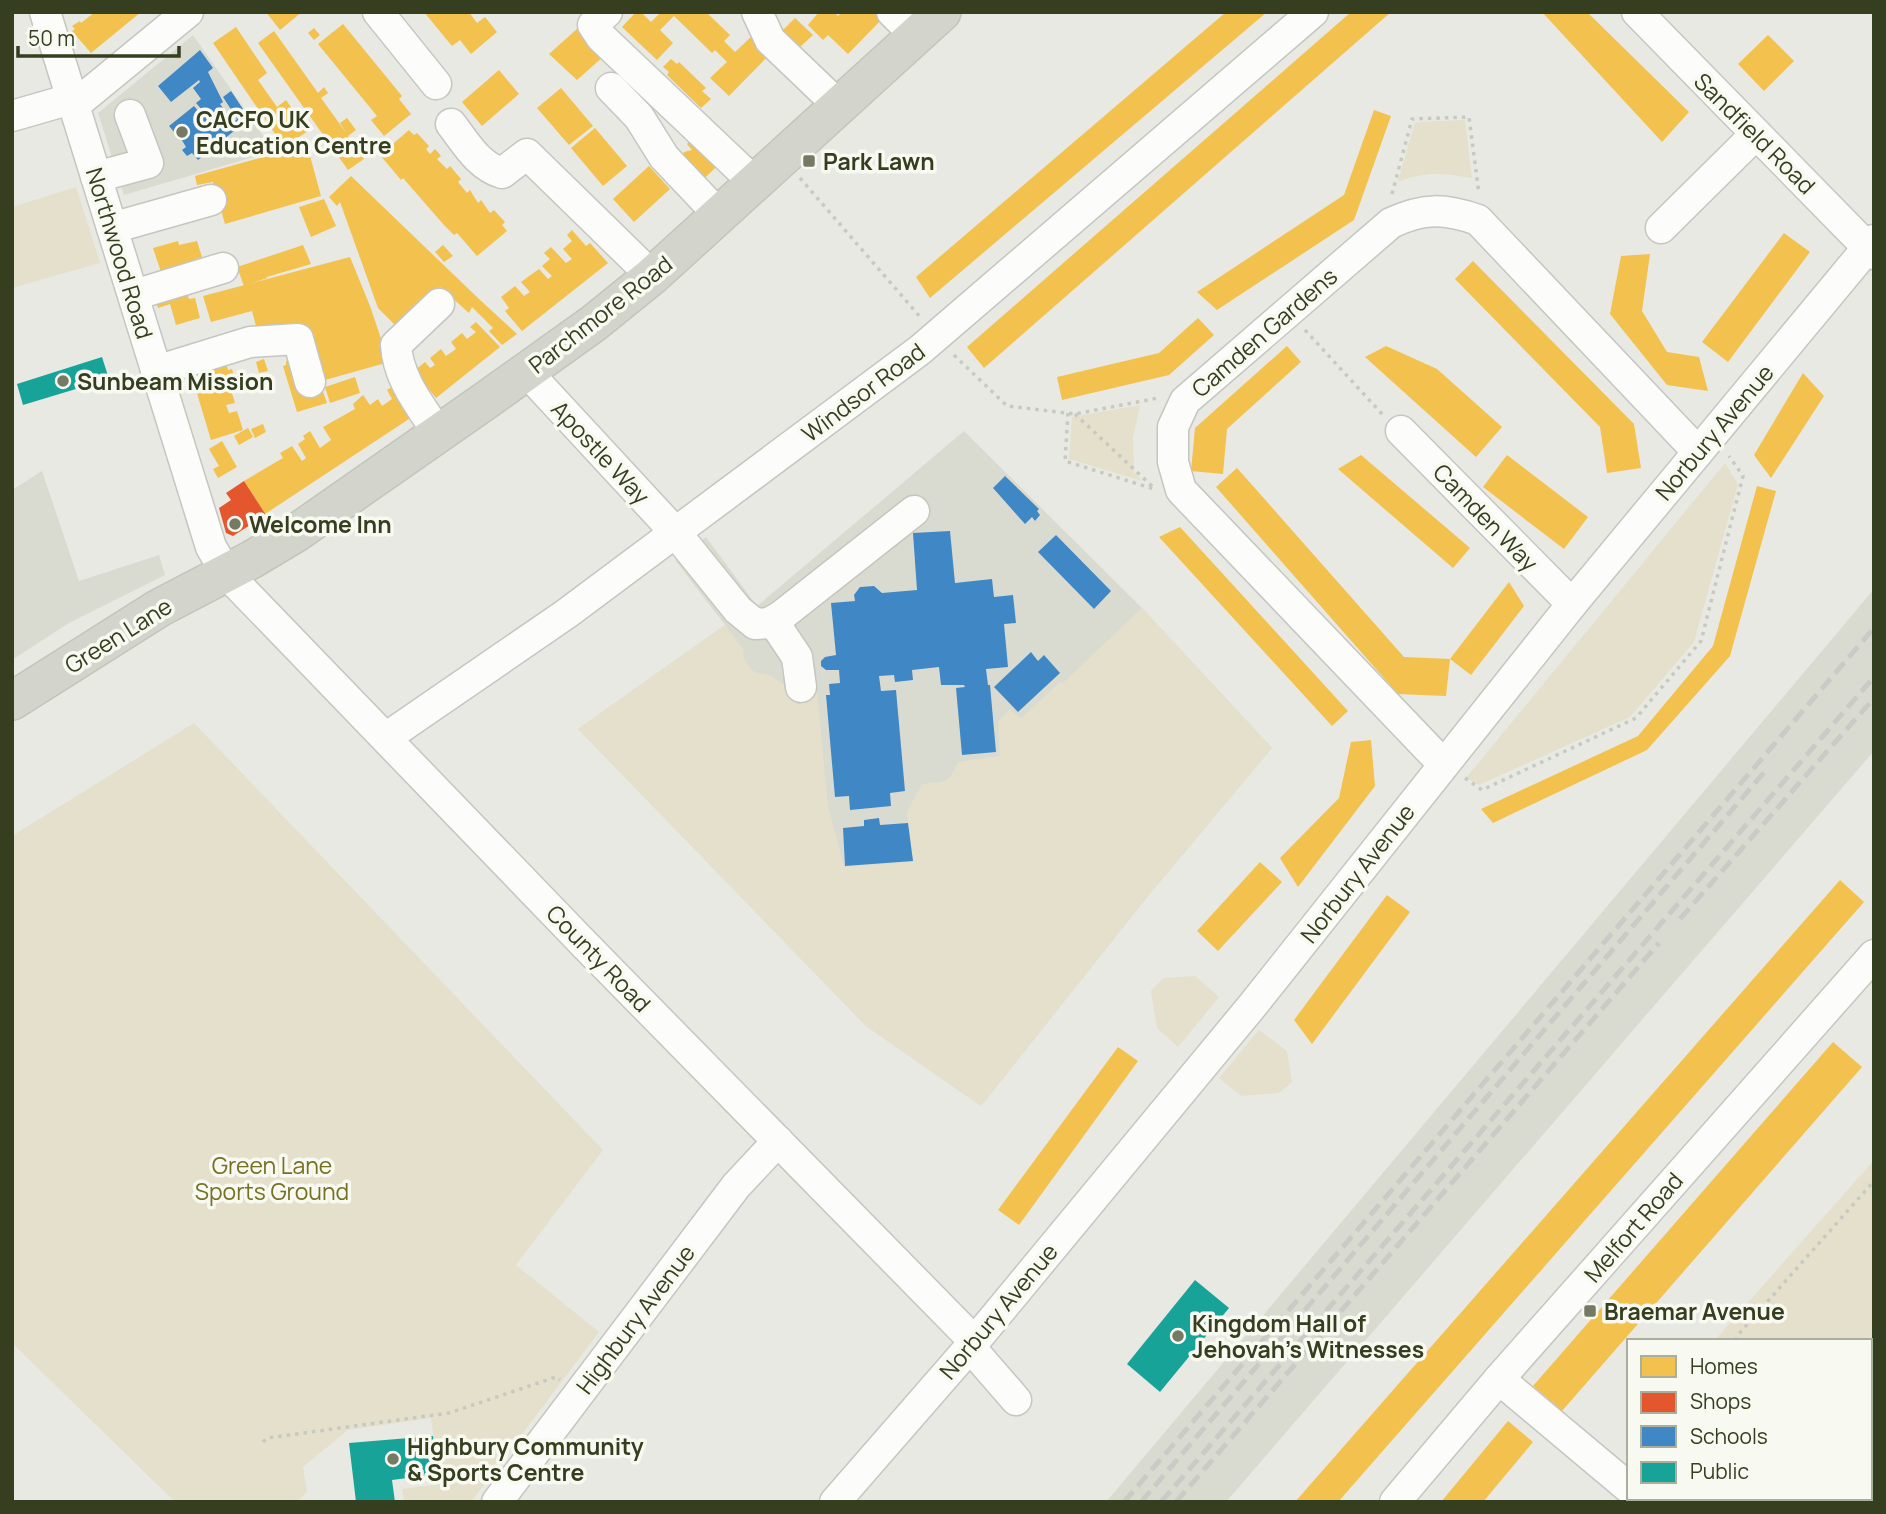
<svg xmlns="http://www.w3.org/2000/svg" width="1886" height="1514" font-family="Manrope,sans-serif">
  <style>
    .built { fill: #dadbd0 }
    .green { fill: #e4e0cb }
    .homes { fill: #f2c14e }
    .shops { fill: #e4572e }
    .schools { fill: #3f88c5 }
    .public { fill: #17a398 }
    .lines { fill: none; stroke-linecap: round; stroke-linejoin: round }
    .minor-casing { stroke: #c5c6c0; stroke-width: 33 }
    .major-casing { stroke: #c3c5bb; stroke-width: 40 }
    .path { stroke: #c7cac0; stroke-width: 3.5; stroke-dasharray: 3.5 5; stroke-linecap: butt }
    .minor { stroke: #fcfcfb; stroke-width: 30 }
    .major { stroke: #d3d5cd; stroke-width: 37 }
    .rail { stroke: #cacbc6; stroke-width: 5; stroke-dasharray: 14 7; stroke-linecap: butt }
    .poi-dot { fill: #747a64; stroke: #f8f9f1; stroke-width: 2.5 }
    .labels { text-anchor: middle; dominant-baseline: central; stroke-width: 7; stroke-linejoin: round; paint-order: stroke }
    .poi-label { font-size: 23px; font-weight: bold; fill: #353e1f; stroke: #f8f9f1; text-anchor: start }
    .street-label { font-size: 23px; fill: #353e1f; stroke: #f8f9f1 }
    .park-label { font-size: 23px; fill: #747125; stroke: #f8f9f1 }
  </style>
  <rect width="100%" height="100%" fill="#e9e9e3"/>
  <g class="built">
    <polygon points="193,35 274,151 124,195 98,113"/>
    <polygon points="964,431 1142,608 1272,748 1148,896 981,1106 866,1026 578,729 725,625 675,560 706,537 757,606"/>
    <polygon points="42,471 79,581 159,555 165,575 69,623 12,660 12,490"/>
    <polygon points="1874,589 1874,751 1226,1502 1106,1502"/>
  </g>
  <g class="green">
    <path d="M1465,120L1472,178C1445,173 1424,171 1398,182L1415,122Z"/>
    <polygon points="76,187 100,263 12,288 12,207"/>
    <polygon points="1140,405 1133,438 1134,472 1142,481 1069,459 1072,417"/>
    <polygon points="1725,463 1738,484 1694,642 1630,717 1479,785 1466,778"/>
    <path d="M1142,608L1272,748L1148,896L981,1106L866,1026L578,729L725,625L743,649L744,658L751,670L757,673L770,675L788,688L789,697L817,693L828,806L844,867L913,862L907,812L922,784C946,781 948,785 958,762L1000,756L998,722L1010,709L1021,719L1060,682L1063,683Z"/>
    <polygon points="194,723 603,1150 516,1265 599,1332 471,1502 404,1502 402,1489 440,1484 431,1418 348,1430 303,1467 307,1492 297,1502 175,1502 12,1343 12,836"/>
    <polygon points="1195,976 1219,997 1178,1047 1157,1028 1151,991 1163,978"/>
    <polygon points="1259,1030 1287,1051 1292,1082 1279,1093 1241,1096 1219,1078"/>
    <polygon points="1874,1160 1874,1502 1840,1502 1836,1498 1870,1498 1870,1341 1714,1341"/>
  </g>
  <g class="homes">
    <polygon points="95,12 141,12 91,53 72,31 75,29 72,26 80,21 81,23"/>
    <polygon points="266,12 302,12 280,30"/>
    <polygon points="424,12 469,12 477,23 485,17 497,32 471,54 460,40 452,46"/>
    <polygon points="636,12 641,12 651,22 661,12 706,12 730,35 724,41 735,52 752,36 771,53 729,96 710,78 727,62 715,50 712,53 674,16 660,30 673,43 657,60 622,27"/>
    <polygon points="819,12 834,12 838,16 842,12 875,12 882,19 848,54 828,35 823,40 808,25"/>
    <polygon points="1226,12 1267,12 930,298 916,277"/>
    <polygon points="1351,12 1391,12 984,368 967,347"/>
    <polygon points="1542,12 1587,12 1689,112 1662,142"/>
    <polygon points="795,18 813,35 800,47 797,44 789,52 775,38"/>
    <polygon points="343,24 402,96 399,99 411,114 384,136 371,120 377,116 318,44"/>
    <polygon points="236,27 267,73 258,80 277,107 286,100 308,131 284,147 213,43"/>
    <polygon points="314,28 320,35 314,40 308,33"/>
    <polygon points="578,28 605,55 577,80 549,54"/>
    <polygon points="274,31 318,93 324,87 328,93 321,98 347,134 340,123 347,118 356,130 348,136 364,159 348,170 258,43"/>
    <polygon points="1768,35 1794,61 1764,91 1738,64"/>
    <polygon points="671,59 677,64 679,62 706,88 702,91 711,99 701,108 667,75 669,72 663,67"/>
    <polygon points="499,70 519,94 482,126 462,102"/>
    <polygon points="561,88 593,126 569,145 537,108"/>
    <polygon points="1374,110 1391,116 1354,220 1217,310 1197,292 1344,195"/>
    <polygon points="595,128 627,166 603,186 571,148"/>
    <polygon points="409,130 414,135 417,133 429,146 426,149 430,154 435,149 441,156 437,159 447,169 450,166 461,179 458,182 467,193 470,190 478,203 481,200 490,213 494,210 505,222 502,225 507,231 477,256 457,233 454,235 444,225 403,178 401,180 380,155"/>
    <polygon points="692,138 719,164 703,180 682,156 684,152 692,150 687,144"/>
    <polygon points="307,145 321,196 225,224 213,182 197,185 195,176"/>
    <polygon points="649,166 670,189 634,222 613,199"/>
    <polygon points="351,176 479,299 517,334 502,345 489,331 493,328 472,307 469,313 440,287 399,329 378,308 340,202 337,206 329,197"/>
    <polygon points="324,199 336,226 311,237 299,207"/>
    <polygon points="572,230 586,246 590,243 608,263 522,331 505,311 509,308 501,297 515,286 524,296 530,292 521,282 539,269 548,279 552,276 542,266 550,259 544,253 551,247 566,263 572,259 563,249 572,241 567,235"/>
    <polygon points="1784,233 1810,252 1728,362 1702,342"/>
    <polygon points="178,241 179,245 197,241 202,257 186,263 188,267 162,275 153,248"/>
    <polygon points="303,245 311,264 267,277 267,278 244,286 237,267"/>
    <polygon points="443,245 453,256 444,262 435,252"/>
    <polygon points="1650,254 1642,311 1667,352 1699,357 1708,391 1667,385 1610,314 1621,256"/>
    <polygon points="350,257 370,306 389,362 318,382 301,325 259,337 252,311 211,322 203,296"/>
    <polygon points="1473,261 1634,424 1641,468 1607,473 1600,427 1455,279"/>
    <polygon points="184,285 189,299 195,298 200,318 176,325 170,304 158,308 154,294"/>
    <polygon points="1198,318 1214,335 1169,375 1062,400 1057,377 1159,353"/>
    <polygon points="476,322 500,347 436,398 414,371 425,362 430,368 435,365 430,358 441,349 446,356 456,349 451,342 462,333 467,339 476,332 470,327"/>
    <polygon points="1287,346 1301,362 1227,429 1223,474 1191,471 1195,428"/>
    <polygon points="1386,346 1437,369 1502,427 1476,457 1365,357"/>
    <polygon points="296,357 320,383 327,403 297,412 283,366 286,365 286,361"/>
    <polygon points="264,359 268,371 259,373 256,362"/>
    <polygon points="226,363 228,370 232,369 234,376 219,382 222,390 230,387 235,403 226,405 229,413 237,411 243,430 211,440 190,370"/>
    <polygon points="1803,373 1824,396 1771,478 1754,455"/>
    <polygon points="355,377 360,393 330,403 325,387"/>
    <polygon points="395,385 415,415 265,514 244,481 283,458 280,453 292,446 302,461 306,458 298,444 305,439 303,436 310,431 320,448 331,440 323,427 355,409 353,404 363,395 370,405 378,399 382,406 392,399 387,390"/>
    <polygon points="263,424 266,432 255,438 251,429"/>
    <polygon points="248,428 253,437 239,445 234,436"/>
    <polygon points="222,441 237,467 218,478 213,469 219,466 209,449"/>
    <polygon points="1361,455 1470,548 1453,568 1338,469"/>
    <polygon points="1507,455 1588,517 1564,549 1483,487"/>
    <polygon points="1237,468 1404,657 1450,659 1509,582 1524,606 1471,675 1450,659 1446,696 1398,694 1216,487"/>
    <polygon points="1757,486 1776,491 1730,656 1647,750 1493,823 1481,809 1638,736 1713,646"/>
    <polygon points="1180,527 1348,711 1332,726 1159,537"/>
    <polygon points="1371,740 1375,786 1298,887 1280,858 1339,798 1351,742"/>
    <polygon points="1260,862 1282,882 1218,951 1197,931"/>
    <polygon points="1840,880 1864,902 1338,1502 1295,1502"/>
    <polygon points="1387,895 1410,912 1312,1044 1294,1020"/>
    <polygon points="1833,1042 1862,1067 1562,1411 1533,1386"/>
    <polygon points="1118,1047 1138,1061 1019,1225 998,1210"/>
    <polygon points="1508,1421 1533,1442 1483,1502 1441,1502"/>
    <polygon points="1683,1498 1736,1498 1740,1502 1687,1502"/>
  </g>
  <polygon class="shops" points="244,481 266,515 233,536 226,533 219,508 231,500 226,493"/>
  <g class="schools">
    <polygon points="200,50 213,68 208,72 223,102 220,104 234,122 237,119 223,97 231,91 249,118 237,125 239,127 198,160 192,153 187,156 182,150 186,147 177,132 175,133 169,126 194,106 200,113 203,111 196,103 201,99 193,88 200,82 199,80 171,102 158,86"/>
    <polygon points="1005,476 1039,509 1037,511 1040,515 1035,521 1032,517 1025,524 993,488"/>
    <polygon points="950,531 955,583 992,579 994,597 1013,595 1016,623 1004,624 1008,667 986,669 988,685 990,685 996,752 962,755 956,688 965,687 964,685 941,685 939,667 912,670 913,680 895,682 894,675 879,676 881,691 896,690 905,791 890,793 891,806 850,810 849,796 835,797 826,695 830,695 829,684 840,683 839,670 826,670 821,666 821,661 825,657 836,655 831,603 855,601 854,595 860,587 874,586 882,593 917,590 913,533"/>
    <polygon points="1056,535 1111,591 1094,609 1038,552"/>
    <polygon points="1031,652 1038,661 1044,655 1060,673 1018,712 994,687"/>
    <polygon points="879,818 880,825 908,823 913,861 845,866 843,828 864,826 864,820"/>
  </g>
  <g class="public">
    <polygon points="102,357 109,379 23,405 17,384"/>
    <polygon points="1195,1280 1229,1308 1160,1392 1127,1364"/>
    <polygon points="433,1436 438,1474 392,1480 395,1502 356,1502 349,1443"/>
  </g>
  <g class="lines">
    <g class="minor-casing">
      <g id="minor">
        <polyline points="45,12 211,547 226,573 587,947 974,1341"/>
        <polyline points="378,12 436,84"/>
        <polyline points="607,12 593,25 601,37 755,183"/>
        <polyline points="757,12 770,40 839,106"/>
        <polyline points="892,12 916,36"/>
        <polyline points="1637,12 1874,254"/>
        <polyline points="611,88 639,117 664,157 719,215"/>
        <polyline points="12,116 64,101 82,99 188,12"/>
        <path d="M451,124C466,143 478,166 502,173L527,154L652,276"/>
        <polyline points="96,177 148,163 130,115"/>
        <polyline points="112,228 211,200"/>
        <polyline points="1661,228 1756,134"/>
        <polyline points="134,295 223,268"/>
        <polyline points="529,370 538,384 675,532 738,610 755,624 769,623 781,616 914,511"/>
        <polyline points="156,371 250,342 298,339 310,382"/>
        <polyline points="1401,431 1572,604"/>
        <path d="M438,433C420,405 398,379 396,345L439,304"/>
        <polyline points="773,621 797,657 801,687"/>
        <polyline points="387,737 566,614 920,350 1313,12"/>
        <path d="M1443,764L1181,490L1173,462V427L1185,401L1391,223C1423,208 1444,208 1478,220L1698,452"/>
        <polyline points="970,1347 1016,1400"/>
        <polyline points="1499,1379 1629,1488"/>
        <polyline points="497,1502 736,1186 778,1141"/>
        <polyline points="835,1502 970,1347 1252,1006 1572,604 1874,240"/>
        <polyline points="1395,1502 1499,1379 1874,955"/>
      </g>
    </g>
    <g class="major-casing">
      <polyline id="major" points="12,701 159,608 251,560 296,533 485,401 594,323 652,276 942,12"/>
    </g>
    <g class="path">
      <polyline points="800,178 921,318"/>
      <polyline points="1392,194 1412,119 1469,117 1479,194"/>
      <polyline points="1305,330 1383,415"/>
      <polyline points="954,355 1007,406 1075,414 1158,398"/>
      <polyline points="1068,413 1065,461 1154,489"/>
      <polyline points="1075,414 1153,487"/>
      <polyline points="1465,778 1482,790 1636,718 1701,641 1743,476 1729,456"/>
      <polyline points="1736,1341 1737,1336 1874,1181"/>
      <polyline points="263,1442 267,1438 449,1413 556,1377 560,1380"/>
      <polyline points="1861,1498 1865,1502"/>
      <polyline points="1754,1502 1758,1498"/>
    </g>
    <use href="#minor" class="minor"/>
    <use href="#major" class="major"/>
    <g class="rail">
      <polyline points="1680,919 1874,698"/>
      <polyline points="1124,1502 1874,628"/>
      <polyline points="1141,1502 1767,769"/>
      <polyline points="1161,1502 1874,677"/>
      <polyline points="1176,1502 1659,943"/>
    </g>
  </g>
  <g class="poi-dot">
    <circle cx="182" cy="132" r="7"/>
    <rect x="802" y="154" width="14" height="14" rx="3.5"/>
    <circle cx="63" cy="381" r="7"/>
    <circle cx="235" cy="524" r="7"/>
    <rect x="1583" y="1304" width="14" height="14" rx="3.5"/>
    <circle cx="1178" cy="1336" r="7"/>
    <circle cx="393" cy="1459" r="7"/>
  </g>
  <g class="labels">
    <g class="poi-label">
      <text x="196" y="119">CACFO UK<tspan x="196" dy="26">Education Centre</tspan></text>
      <text x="823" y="161">Park Lawn</text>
      <text x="77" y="381">Sunbeam Mission</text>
      <text x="249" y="524">Welcome Inn</text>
      <text x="1604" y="1311">Braemar Avenue</text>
      <text x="1192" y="1323">Kingdom Hall of<tspan x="1192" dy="26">Jehovah's Witnesses</tspan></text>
      <text x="407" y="1446">Highbury Community<tspan x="407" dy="26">&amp; Sports Centre</tspan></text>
    </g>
    <g class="street-label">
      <text transform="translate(1755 133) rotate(45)">Sandfield Road</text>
      <text transform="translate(120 253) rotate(73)">Northwood Road</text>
      <text transform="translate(600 314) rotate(-38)">Parchmore Road</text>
      <text transform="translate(1264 332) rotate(-41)">Camden Gardens</text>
      <text transform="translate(863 392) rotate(-37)">Windsor Road</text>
      <text transform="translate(1714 432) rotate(-50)">Norbury Avenue</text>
      <text transform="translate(601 452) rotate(47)">Apostle Way</text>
      <text transform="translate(1486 517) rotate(46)">Camden Way</text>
      <text transform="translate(118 635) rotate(-32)">Green Lane</text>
      <text transform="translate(1357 873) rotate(-52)">Norbury Avenue</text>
      <text transform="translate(599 958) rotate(46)">County Road</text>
      <text transform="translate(1633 1227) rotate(-49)">Melfort Road</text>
      <text transform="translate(998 1311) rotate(-50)">Norbury Avenue</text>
      <text transform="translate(635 1319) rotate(-53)">Highbury Avenue</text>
    </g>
    <g class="park-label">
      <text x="272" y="1165">Green Lane<tspan x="272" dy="26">Sports Ground</tspan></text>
    </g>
  </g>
  <rect width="1886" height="1514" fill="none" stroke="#353e1f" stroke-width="28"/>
  <rect x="1627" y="1339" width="245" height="161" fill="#f8f9f1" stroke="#aaae9d" stroke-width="2"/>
  <rect x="1641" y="1356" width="35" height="21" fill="#f2c14e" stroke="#aaae9d" stroke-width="2"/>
  <text x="1690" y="1374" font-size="21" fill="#353e1f">Homes</text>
  <rect x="1641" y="1392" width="35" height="21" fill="#e4572e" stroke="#aaae9d" stroke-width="2"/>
  <text x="1690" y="1409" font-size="21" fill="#353e1f">Shops</text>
  <rect x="1641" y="1426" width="35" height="21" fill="#3f88c5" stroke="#aaae9d" stroke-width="2"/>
  <text x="1690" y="1444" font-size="21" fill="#353e1f">Schools</text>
  <rect x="1641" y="1462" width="35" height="21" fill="#17a398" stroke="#aaae9d" stroke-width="2"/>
  <text x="1690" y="1479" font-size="21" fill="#353e1f">Public</text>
  <path d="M18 46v10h161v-10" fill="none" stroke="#353e1f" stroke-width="3.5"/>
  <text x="28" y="46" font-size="21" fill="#353e1f" stroke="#f8f9f1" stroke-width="5" paint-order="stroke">50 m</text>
</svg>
